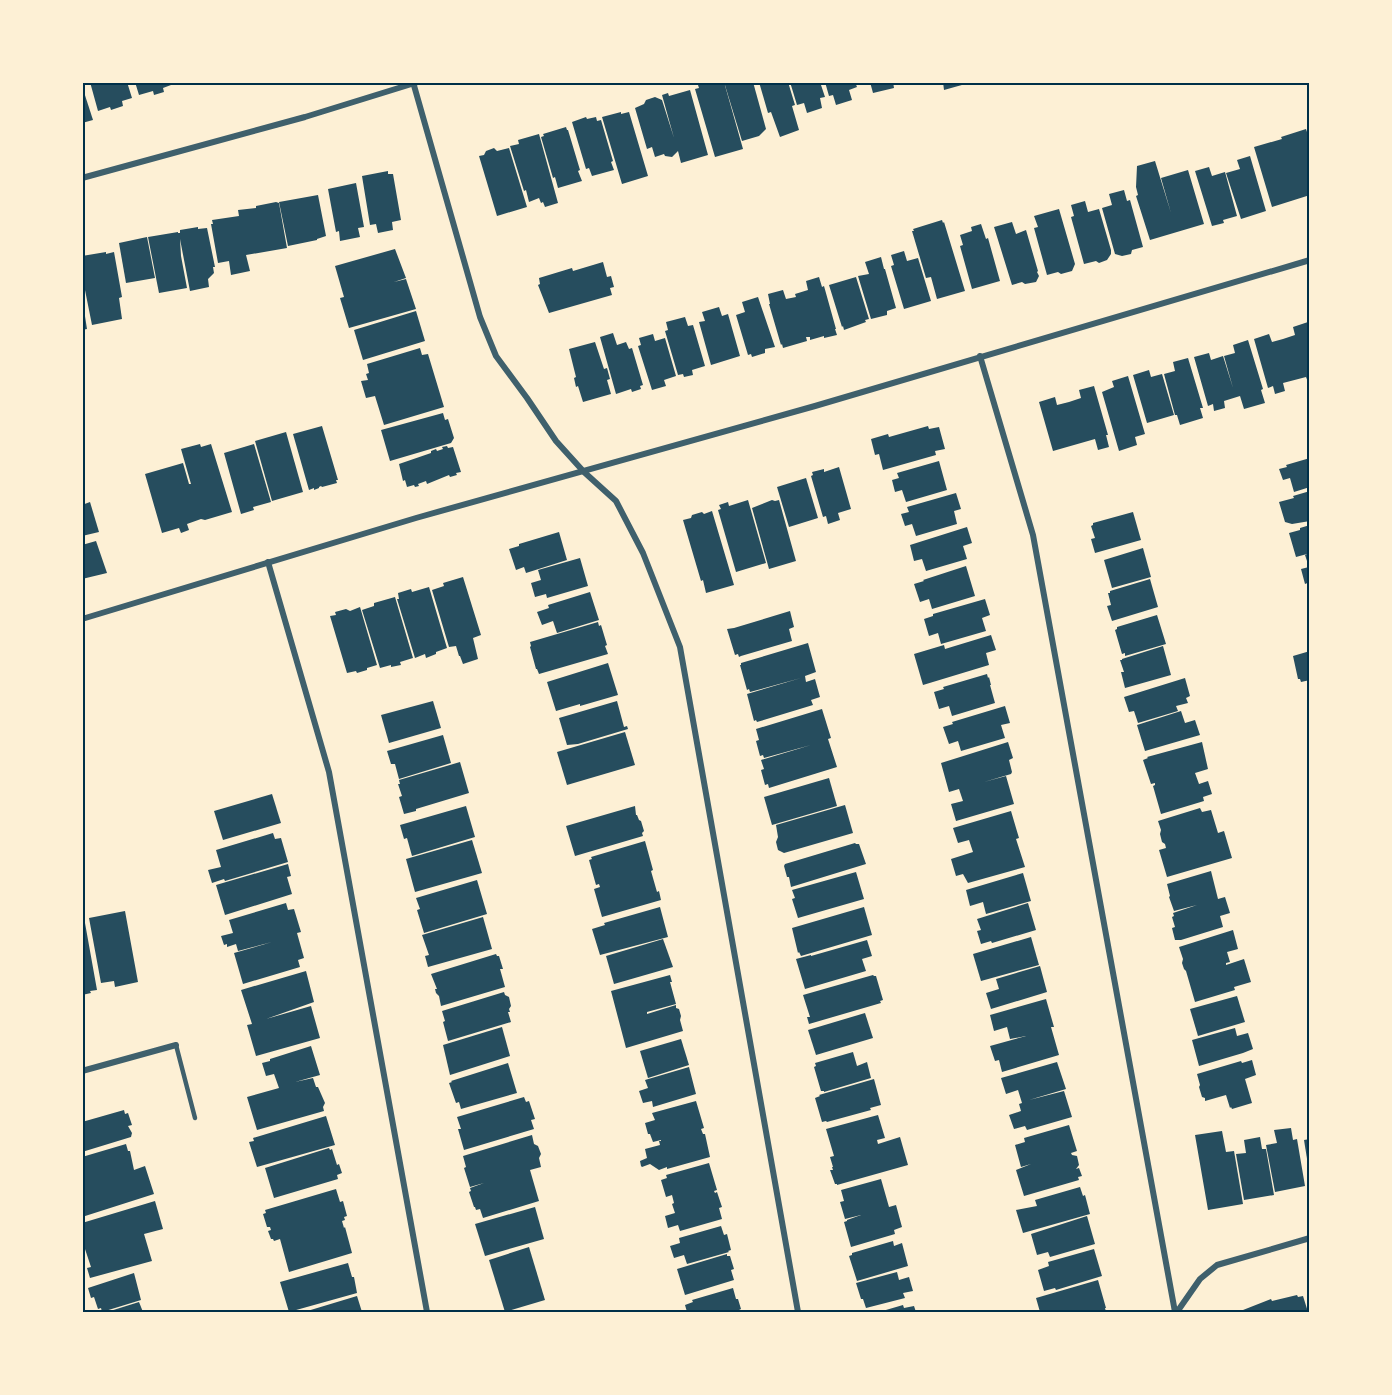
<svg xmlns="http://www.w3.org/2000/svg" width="1392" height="1395" font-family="Ubuntu,sans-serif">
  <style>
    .building { fill: #264d5e }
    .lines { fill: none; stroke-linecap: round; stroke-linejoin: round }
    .service { stroke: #3f606c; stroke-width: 4.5 }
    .minor { stroke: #3f606c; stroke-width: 6 }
    .neatline { fill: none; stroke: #003049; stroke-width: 2 }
  </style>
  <rect width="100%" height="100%" fill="#fdf0d5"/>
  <g class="building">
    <polygon points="90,82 127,82 132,98 122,101 123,106 111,110 110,107 98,111"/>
    <polygon points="135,82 170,82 171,85 163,88 164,92 154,95 153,91 139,95"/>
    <polygon points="707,82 724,82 743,149 715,157 695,89 699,88 698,85"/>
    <polygon points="724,82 753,82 766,129 759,136 742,141"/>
    <polygon points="759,82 788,82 795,105 792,106 799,130 780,137 771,112 768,113"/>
    <polygon points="790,82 820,82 825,97 820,98 822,108 807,113 804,103 797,105"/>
    <polygon points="825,82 855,82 857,87 849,90 852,100 836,105 833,95 829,96"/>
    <polygon points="870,82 893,82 894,88 873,93"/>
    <polygon points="943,82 968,82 969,83 944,90"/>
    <polygon points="82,86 93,120 82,123"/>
    <polygon points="690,90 708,155 681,163 678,151 672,157 665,156 664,154 655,157 652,147 647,149 635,108 644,104 646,100 655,97 662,100 674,138 662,95 668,93 669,96"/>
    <polygon points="621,112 621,114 629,112 648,176 622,184 602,117"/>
    <polygon points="586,117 587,119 596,117 597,121 601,120 613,161 611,162 614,170 592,176 589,168 586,169 572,122"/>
    <polygon points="566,127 567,130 568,130 580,170 578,171 582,181 558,188 555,177 553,178 541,137 544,136 543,134"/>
    <polygon points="1306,129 1310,141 1310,195 1272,207 1254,147 1282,139 1281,137"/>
    <polygon points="539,134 558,203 545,207 543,202 541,203 539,198 529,202 526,190 524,191 510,146 519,144 518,140"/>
    <polygon points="494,148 497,151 509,148 527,207 497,216 479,156 484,155 486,151"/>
    <polygon points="1250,156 1266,211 1241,219 1226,173 1240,169 1237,160"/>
    <polygon points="1155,161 1171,213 1161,178 1188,170 1204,224 1150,240 1136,196 1138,195 1136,187 1137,166"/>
    <polygon points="1209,167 1212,176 1225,172 1237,216 1223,220 1224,223 1212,226 1195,171"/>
    <polygon points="388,171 388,174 393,174 401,220 392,222 393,230 378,233 376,224 370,225 362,176"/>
    <polygon points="356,183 364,227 358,228 360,237 340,241 339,231 336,232 328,189"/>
    <polygon points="1124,190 1127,201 1130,200 1143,247 1132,250 1131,254 1122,256 1115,254 1102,208 1112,205 1109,194"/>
    <polygon points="318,195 326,236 317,239 317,240 288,246 279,202"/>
    <polygon points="1085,201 1088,212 1099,209 1111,250 1111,254 1107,260 1099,263 1096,261 1084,264 1071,217 1074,216 1071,205"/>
    <polygon points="276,202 279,203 287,248 246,255 250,271 231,275 229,261 218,263 211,224 213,224 212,220 239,216 238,210 256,208 256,206"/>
    <polygon points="1059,209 1075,264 1072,271 1061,274 1058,272 1047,275 1034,228 1038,227 1034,216"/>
    <polygon points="942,220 943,223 944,222 965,291 937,299 931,277 926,278 912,231 914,231 913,229"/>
    <polygon points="1012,222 1016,234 1026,230 1038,271 1037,272 1039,276 1036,282 1025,284 1022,282 1012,285 994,227"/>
    <polygon points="981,224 986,239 988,238 1000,281 972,289 960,246 963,245 960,235 972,231 971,227"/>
    <polygon points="198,227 198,229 207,228 215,267 213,267 214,273 208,279 209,287 190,291 180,239 181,256 187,288 159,293 148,237 178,232 178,233 180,233 180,230"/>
    <polygon points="147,237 155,278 126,283 119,243"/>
    <polygon points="395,249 406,278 394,282 406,279 416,309 349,328 340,298 344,297 335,266"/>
    <polygon points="904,251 907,261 918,258 931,301 904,309 891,266 894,265 891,255"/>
    <polygon points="106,252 106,254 114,252 122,297 119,298 122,319 92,325 82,275 82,256"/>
    <polygon points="881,257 884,269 885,269 896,308 887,311 887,315 871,319 858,276 869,274 865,262"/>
    <polygon points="603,262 607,277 611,276 614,287 610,288 612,295 549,313 538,285 540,284 539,278 572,268 573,271"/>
    <polygon points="819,277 822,287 824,286 836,329 835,329 837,335 824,338 824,336 810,340 810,337 806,337 807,341 783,348 782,344 781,345 769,304 770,304 768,294 783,290 786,299 796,297 795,294 808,290 806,281"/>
    <polygon points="856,277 869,319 865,320 866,322 844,330 843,326 842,327 829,285"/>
    <polygon points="758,297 775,347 765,349 765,353 752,357 751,354 748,355 736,315 745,312 742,302"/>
    <polygon points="719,307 722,316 728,314 740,356 711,365 699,322 705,321 702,312"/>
    <polygon points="82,310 84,310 87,329 82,330"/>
    <polygon points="416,311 425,341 363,360 354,330"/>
    <polygon points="685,317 688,326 693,325 705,366 692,370 693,375 684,377 683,374 678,375 665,331 668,330 666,322"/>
    <polygon points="1308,322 1310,327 1310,387 1306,377 1283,383 1285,391 1275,394 1273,386 1268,388 1254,339 1269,334 1272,342 1283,339 1295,335 1293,327"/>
    <polygon points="613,333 617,345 626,342 629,349 632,348 643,385 640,386 641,389 632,392 631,389 616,394 600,337"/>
    <polygon points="653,334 655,341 665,338 676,376 664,380 666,386 652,390 638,346 641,345 639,338"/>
    <polygon points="1248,340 1263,389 1261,390 1265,403 1244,409 1240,396 1224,401 1225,408 1214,411 1213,404 1208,406 1194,357 1209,353 1211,360 1223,356 1233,388 1224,356 1235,353 1233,345"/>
    <polygon points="595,342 604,369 607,368 610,379 607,380 611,394 583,402 578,386 576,387 574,378 576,377 569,349"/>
    <polygon points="420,348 422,355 428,354 444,407 384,425 375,396 366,398 361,381 368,380 366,374 369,373 367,364"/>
    <polygon points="1188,358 1203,408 1200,408 1203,418 1180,425 1177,415 1175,415 1164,374 1175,371 1173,362"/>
    <polygon points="1149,370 1151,377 1162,374 1174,415 1147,423 1133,375"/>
    <polygon points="1128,376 1145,434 1135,437 1137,445 1119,451 1102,392 1114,387 1112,381"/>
    <polygon points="1094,386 1108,435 1106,435 1109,447 1098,450 1095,439 1053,451 1039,402 1055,397 1057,405 1069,402 1081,398 1079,390"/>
    <polygon points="443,413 445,420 448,419 454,438 451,443 390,461 381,430"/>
    <polygon points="322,426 338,480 336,480 337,483 322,487 321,486 319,487 319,488 314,490 314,488 309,490 293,434"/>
    <polygon points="928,426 929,429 939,427 945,449 935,451 936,455 883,470 879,454 875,455 871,439 888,434 889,437"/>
    <polygon points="286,432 303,492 272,501 255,441"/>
    <polygon points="200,444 201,447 211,444 232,512 205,520 201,519 187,524 189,530 181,533 179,528 162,533 145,474 183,463 189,484 191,484 181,449"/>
    <polygon points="254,444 271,502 253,507 254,510 241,514 224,453"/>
    <polygon points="447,446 448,448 453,447 461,472 456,473 457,475 450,477 449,475 427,484 426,481 418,484 419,486 415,487 414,485 407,487 405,480 403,481 399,464 431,453 431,451 436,449 437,451 443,449 442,447"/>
    <polygon points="1310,458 1310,487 1294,492 1290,478 1283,480 1279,469 1287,467 1286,465"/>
    <polygon points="939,461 947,490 906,502 902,490 895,492 892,480 899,478 897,473"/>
    <polygon points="839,467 851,509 838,513 840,520 828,524 826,516 823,517 811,476 813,475 812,472 824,469 824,472"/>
    <polygon points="806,478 818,518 789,527 777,487"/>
    <polygon points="1310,491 1310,521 1292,524 1285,522 1279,502 1294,498 1293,496"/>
    <polygon points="956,493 961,509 954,511 957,524 916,536 912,524 905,526 901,514 909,512 907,507"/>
    <polygon points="748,500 766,563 736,572 718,510 721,509 719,505 728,502 729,506"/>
    <polygon points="772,500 775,501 779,500 796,561 769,569 752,508"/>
    <polygon points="90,502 99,532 82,536 82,505"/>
    <polygon points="712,511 734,585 706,593 703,580 701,581 683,520 691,518 692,515 702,512 704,514"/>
    <polygon points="1133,512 1141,540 1095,553 1091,539 1095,538 1091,526 1093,525 1093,523"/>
    <polygon points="1310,525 1310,582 1305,584 1301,569 1309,567 1305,555 1307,554 1296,557 1289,533 1300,530 1300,528"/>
    <polygon points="967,527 972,543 963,546 967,559 926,571 922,559 914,561 910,545"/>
    <polygon points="559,532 567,560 526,573 524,567 516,570 509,549 519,546 519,544"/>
    <polygon points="96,541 107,573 82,579 82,545"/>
    <polygon points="1143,548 1151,577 1112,588 1104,560"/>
    <polygon points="580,558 588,586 547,598 546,594 535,597 531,583 541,580 538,570"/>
    <polygon points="966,566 975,596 932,609 929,599 920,602 914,584 924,581 923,580"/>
    <polygon points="463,577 481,635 473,638 478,659 463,664 460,656 459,656 456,646 449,647 432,590 444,586 443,583"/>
    <polygon points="1150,579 1158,607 1112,621 1107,606 1111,605 1108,593 1110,593 1110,591"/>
    <polygon points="429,587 447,648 436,652 436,654 426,658 425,654 415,658 397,599 399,599 398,593 411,589 412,592"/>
    <polygon points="590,592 599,620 557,633 553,621 542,625 537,612 549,608 548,605"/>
    <polygon points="395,597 413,658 400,662 401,665 391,667 391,665 380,668 362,610 374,606 374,603"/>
    <polygon points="985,599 990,615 982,618 986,631 941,644 938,633 929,636 924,619 933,616 933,614"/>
    <polygon points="360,607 377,665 367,668 367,670 357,673 356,671 347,673 330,616 336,615 335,612 346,609 350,611"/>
    <polygon points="790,611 794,627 789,629 792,641 741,656 739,657 738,654 735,655 727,629 734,628"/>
    <polygon points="1157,615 1166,644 1125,656 1125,653 1122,654 1115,630 1117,629 1117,627"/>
    <polygon points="598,622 599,626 601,625 607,645 605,646 608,654 539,674 537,669 536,669 530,647 531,646 530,642"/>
    <polygon points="991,635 996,650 986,653 989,665 923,685 914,654 944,645 945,649"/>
    <polygon points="808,643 816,672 805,676 806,682 815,679 820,697 811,700 813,705 757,722 756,720 754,721 747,694 801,678 750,692 749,689 747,690 740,665 741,665 741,663"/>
    <polygon points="1163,646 1171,675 1125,688 1121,672 1124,672 1120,660 1122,660 1122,659"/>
    <polygon points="1310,651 1310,680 1301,682 1300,679 1298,679 1293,656"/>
    <polygon points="608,663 618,695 580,706 580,704 556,711 547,682"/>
    <polygon points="987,674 988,678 989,677 991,685 990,685 995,703 952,716 949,706 939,709 934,692 944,689 943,687"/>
    <polygon points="1185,678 1190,696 1186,698 1188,703 1176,706 1178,711 1138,723 1134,711 1129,712 1124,697"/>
    <polygon points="433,701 441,728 389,743 381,715"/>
    <polygon points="617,701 624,727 627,726 628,729 578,744 567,745 559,718"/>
    <polygon points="1005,706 1010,723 1001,725 1005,738 961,751 958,741 949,744 943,727 953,724 952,722"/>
    <polygon points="822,709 831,738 828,739 837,767 769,788 768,784 765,785 761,770 764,769 761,760 811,745 764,758 763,755 760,756 756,741 759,740 756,729"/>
    <polygon points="1181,711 1185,723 1195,720 1200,735 1145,751 1137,725"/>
    <polygon points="625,732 635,765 567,785 557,752"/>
    <polygon points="443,735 451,763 399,779 395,764 391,764 387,751"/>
    <polygon points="1008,742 1013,758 1009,760 1012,772 1011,774 984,782 1006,776 1014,804 956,821 951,804 963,801 959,789 949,792 941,763"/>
    <polygon points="1202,742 1208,769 1195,773 1199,784 1208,781 1212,794 1203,797 1204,801 1161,814 1153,786 1155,785 1155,783 1151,784 1143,760 1148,758 1147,757"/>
    <polygon points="460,762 469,793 416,809 416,811 404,814 399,797 402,796 398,784 400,784 399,780"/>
    <polygon points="829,778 837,806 772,825 764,797"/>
    <polygon points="272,794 281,823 223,840 214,811"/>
    <polygon points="845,805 853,833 784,853 778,850 776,842 778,837 776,825"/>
    <polygon points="466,806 475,837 412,856 407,838 404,839 400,825"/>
    <polygon points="635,806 636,815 637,815 639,820 641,821 644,831 642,833 643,836 575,856 566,826"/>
    <polygon points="1200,808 1202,812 1211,810 1218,833 1224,831 1232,858 1167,877 1159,850 1166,848 1165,844 1162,842 1160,834 1161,830 1158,821"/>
    <polygon points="1011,811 1019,838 1016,839 1025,867 968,883 963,874 956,876 951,859 973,852 969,840 958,843 953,828"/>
    <polygon points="273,833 275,839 281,838 288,862 225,881 224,879 212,883 208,870 221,867 216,850"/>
    <polygon points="472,840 482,873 415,892 406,859"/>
    <polygon points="645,841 653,870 651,871 657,892 659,891 661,900 602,917 594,889 600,887 599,884 596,885 589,860 592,859 591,857"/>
    <polygon points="855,843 856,844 859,844 866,864 791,887 789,877 787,877 784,866 785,864"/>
    <polygon points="288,864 291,876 287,877 292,894 225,915 216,885"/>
    <polygon points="1211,871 1218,899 1225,897 1230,913 1220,916 1223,927 1181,940 1175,940 1172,928 1175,927 1172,917 1174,916 1173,913 1197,905 1174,911 1169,897 1170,896 1167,884"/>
    <polygon points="856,872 864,899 798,918 792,899 795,898 792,890"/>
    <polygon points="1023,873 1031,901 986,914 983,902 970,906 966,890"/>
    <polygon points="477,880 487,914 424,933 417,910 420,909 416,898"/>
    <polygon points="286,903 288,910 294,909 301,932 297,933 304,958 298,960 300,967 243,984 234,953 272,942 238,951 236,944 227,947 227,944 224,945 221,936 233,933 229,920"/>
    <polygon points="1028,903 1036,930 992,943 991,941 981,944 977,931 981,930 977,919"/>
    <polygon points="660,907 668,937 600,955 592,929 605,925 604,923"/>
    <polygon points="864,907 872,935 801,956 799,952 798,953 792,928"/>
    <polygon points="125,911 138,982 115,987 114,981 101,983 89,918"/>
    <polygon points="483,917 492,949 428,967 425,956 429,955 422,935"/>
    <polygon points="82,923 85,923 97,990 90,991 91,993 82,995"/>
    <polygon points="1233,930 1238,949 1227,952 1230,962 1226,963 1226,965 1244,959 1251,982 1234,987 1235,990 1195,1002 1186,971 1184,969 1182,963 1183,959 1179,947"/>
    <polygon points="1031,937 1039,965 981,981 973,954"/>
    <polygon points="663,939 673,967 614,984 606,956"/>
    <polygon points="867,940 872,956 862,959 866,971 805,989 796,959 811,955 811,956"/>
    <polygon points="496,954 497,956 499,956 503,969 500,969 505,987 441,1006 439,996 436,993 435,989 437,989 431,974"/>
    <polygon points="1040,966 1047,992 991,1009 986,993 999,989 996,979"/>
    <polygon points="306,971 314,1002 266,1019 311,1006 320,1038 256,1056 247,1025 252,1024 241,990"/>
    <polygon points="670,975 672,982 670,982 676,1004 647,1012 647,1014 676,1005 676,1008 679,1009 681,1016 680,1020 683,1031 626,1048 611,991"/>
    <polygon points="873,975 874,976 876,976 883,1000 880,1001 881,1003 809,1024 807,1017 810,1017 803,995"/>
    <polygon points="504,992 505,995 509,997 511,1006 509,1009 510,1012 508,1012 511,1022 448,1041 443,1022 445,1021 442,1011"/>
    <polygon points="1237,996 1245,1022 1198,1036 1190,1009"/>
    <polygon points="1046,999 1054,1027 1051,1027 1059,1055 1002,1072 999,1060 995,1061 990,1046 1026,1036 1010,1039 1007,1027 994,1031 990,1015"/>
    <polygon points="865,1013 873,1038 816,1055 808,1030"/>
    <polygon points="502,1027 510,1056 450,1075 443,1045"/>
    <polygon points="1235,1028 1237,1036 1248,1033 1253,1049 1243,1053 1199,1066 1192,1040"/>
    <polygon points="681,1039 689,1065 648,1078 640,1051"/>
    <polygon points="311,1046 320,1075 295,1082 313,1078 316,1087 318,1087 325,1103 323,1107 324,1111 257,1130 247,1097 279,1088 274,1074 266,1076 262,1063 270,1061 270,1059"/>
    <polygon points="853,1052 857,1066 867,1062 871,1078 824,1092 824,1091 821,1091 814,1067 816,1066 815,1063"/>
    <polygon points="1252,1060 1256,1075 1245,1079 1252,1103 1232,1109 1231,1107 1230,1108 1226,1095 1205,1101 1205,1098 1202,1097 1199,1087 1200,1085 1197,1074 1241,1061 1242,1063"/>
    <polygon points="1057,1062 1066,1089 1029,1100 1064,1091 1072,1117 1027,1130 1025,1126 1014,1129 1009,1115 1021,1111 1019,1104 1022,1103 1018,1090 1006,1094 1001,1078"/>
    <polygon points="508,1063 517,1093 461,1109 459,1102 456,1103 449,1083 452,1082 451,1081"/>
    <polygon points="689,1067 696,1094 653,1107 652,1101 643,1103 639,1091 648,1088 645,1080"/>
    <polygon points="874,1079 881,1105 870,1108 871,1110 827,1122 826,1121 822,1122 815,1098 820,1096 819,1095"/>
    <polygon points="524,1097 526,1102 529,1101 535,1119 531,1120 534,1129 464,1150 458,1129 461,1129 457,1117"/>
    <polygon points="696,1101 704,1128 701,1129 703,1134 705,1134 710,1157 667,1169 667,1167 659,1170 650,1164 642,1167 641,1166 640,1161 647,1158 645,1149 660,1145 659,1141 661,1141 661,1140 653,1142 650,1134 648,1134 645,1123 655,1120 652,1113"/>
    <polygon points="124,1110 125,1114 128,1113 132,1125 128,1126 132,1133 131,1137 82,1152 82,1122"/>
    <polygon points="878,1115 885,1138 877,1140 878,1144 900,1137 908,1165 837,1185 837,1184 835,1184 830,1170 833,1170 832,1167 833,1167 830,1157 834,1156 826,1129"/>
    <polygon points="326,1116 335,1145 257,1167 249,1142 254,1141 253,1138"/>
    <polygon points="1069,1125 1077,1151 1071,1153 1072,1155 1077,1156 1079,1165 1076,1169 1079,1168 1082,1176 1078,1177 1079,1180 1024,1196 1016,1170 1031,1164 1021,1167 1015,1145 1025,1142 1024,1138"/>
    <polygon points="1291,1128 1293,1140 1297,1139 1305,1186 1275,1192 1266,1145 1277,1143 1274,1130"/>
    <polygon points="1222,1131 1226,1152 1234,1151 1243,1204 1208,1210 1195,1135"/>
    <polygon points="532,1135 534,1144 538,1146 541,1154 539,1158 541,1167 530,1170 539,1201 483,1218 480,1209 476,1210 475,1207 474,1207 469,1192 471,1191 470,1188 484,1183 470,1187 464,1168 466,1167 463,1156"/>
    <polygon points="1260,1137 1262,1149 1266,1149 1274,1195 1244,1200 1236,1154 1246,1153 1244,1140"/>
    <polygon points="1310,1139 1310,1165 1308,1165 1304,1140"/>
    <polygon points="126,1144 128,1151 130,1151 134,1170 145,1166 154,1194 82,1217 82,1157"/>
    <polygon points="329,1148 330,1150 332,1149 337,1165 339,1164 342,1173 337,1175 338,1179 274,1198 265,1168"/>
    <polygon points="709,1163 717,1190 714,1191 715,1193 717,1192 722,1207 719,1208 722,1219 680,1231 678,1225 668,1228 665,1216 675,1213 672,1204 674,1203 672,1195 666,1197 661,1180 667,1178 666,1175"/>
    <polygon points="881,1179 889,1207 896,1205 902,1227 894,1230 895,1234 851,1247 844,1222 847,1221 847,1220 861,1215 845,1219 840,1202 844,1201 841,1190"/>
    <polygon points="1080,1187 1083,1196 1085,1195 1090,1214 1023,1233 1016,1210 1037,1206 1035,1200"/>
    <polygon points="336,1189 340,1202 343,1201 347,1216 344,1217 345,1220 342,1221 344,1228 345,1227 352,1253 289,1272 280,1239 274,1241 273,1239 271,1239 268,1231 271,1230 270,1227 267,1227 263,1214 266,1213 265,1210"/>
    <polygon points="155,1201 163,1229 144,1234 152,1261 90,1278 87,1268 91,1267 82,1240 82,1223"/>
    <polygon points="535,1207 544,1239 485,1256 475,1224"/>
    <polygon points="1087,1216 1095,1244 1050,1257 1048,1252 1037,1255 1031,1234"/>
    <polygon points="721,1226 724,1235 727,1234 731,1250 728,1251 729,1252 687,1264 684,1255 674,1258 670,1246 680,1243 679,1238"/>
    <polygon points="893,1241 894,1246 902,1243 908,1266 857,1281 849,1256 852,1255 852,1253"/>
    <polygon points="529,1247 545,1300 505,1312 489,1260"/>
    <polygon points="1094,1249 1102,1276 1056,1290 1055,1288 1044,1291 1038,1270 1049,1266 1048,1262"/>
    <polygon points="727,1254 727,1256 730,1256 734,1269 731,1270 734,1280 685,1295 677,1269"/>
    <polygon points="348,1263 352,1277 354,1277 357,1293 289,1312 280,1282"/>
    <polygon points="897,1272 899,1280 909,1277 913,1291 903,1293 905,1298 866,1308 863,1299 861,1299 856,1283"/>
    <polygon points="134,1273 141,1300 102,1312 101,1308 98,1309 94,1297 91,1298 88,1288"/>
    <polygon points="1098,1280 1106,1308 1105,1308 1106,1312 1040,1312 1036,1298"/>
    <polygon points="733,1288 736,1299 738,1299 741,1309 739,1310 740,1312 687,1312 685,1305 693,1302 692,1300"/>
    <polygon points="1297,1295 1298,1297 1303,1296 1308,1312 1244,1312 1243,1310 1271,1299 1272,1301"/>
    <polygon points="357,1296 362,1312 304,1312"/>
    <polygon points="139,1302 143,1312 107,1312"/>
    <polygon points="903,1305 904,1308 914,1306 916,1312 879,1312"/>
  </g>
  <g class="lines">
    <polyline class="service" points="176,1045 195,1118"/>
    <g class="minor">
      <polyline points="413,82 480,317 496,356 527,398 556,441 584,472 616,501 643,553 680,647 798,1312"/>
      <polyline points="82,178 305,117 418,82"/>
      <polyline points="980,356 1033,535 1175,1312"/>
      <polyline points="268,562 329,772 427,1312"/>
      <polyline points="82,619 416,518 815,406 1310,260"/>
      <polyline points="82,1071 176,1045"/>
      <polyline points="1177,1312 1200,1279 1217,1265 1310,1238"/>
    </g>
  </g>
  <rect width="1392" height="1395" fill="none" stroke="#fdf0d5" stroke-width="168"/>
  <rect x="84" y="84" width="1224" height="1227" class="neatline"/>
</svg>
